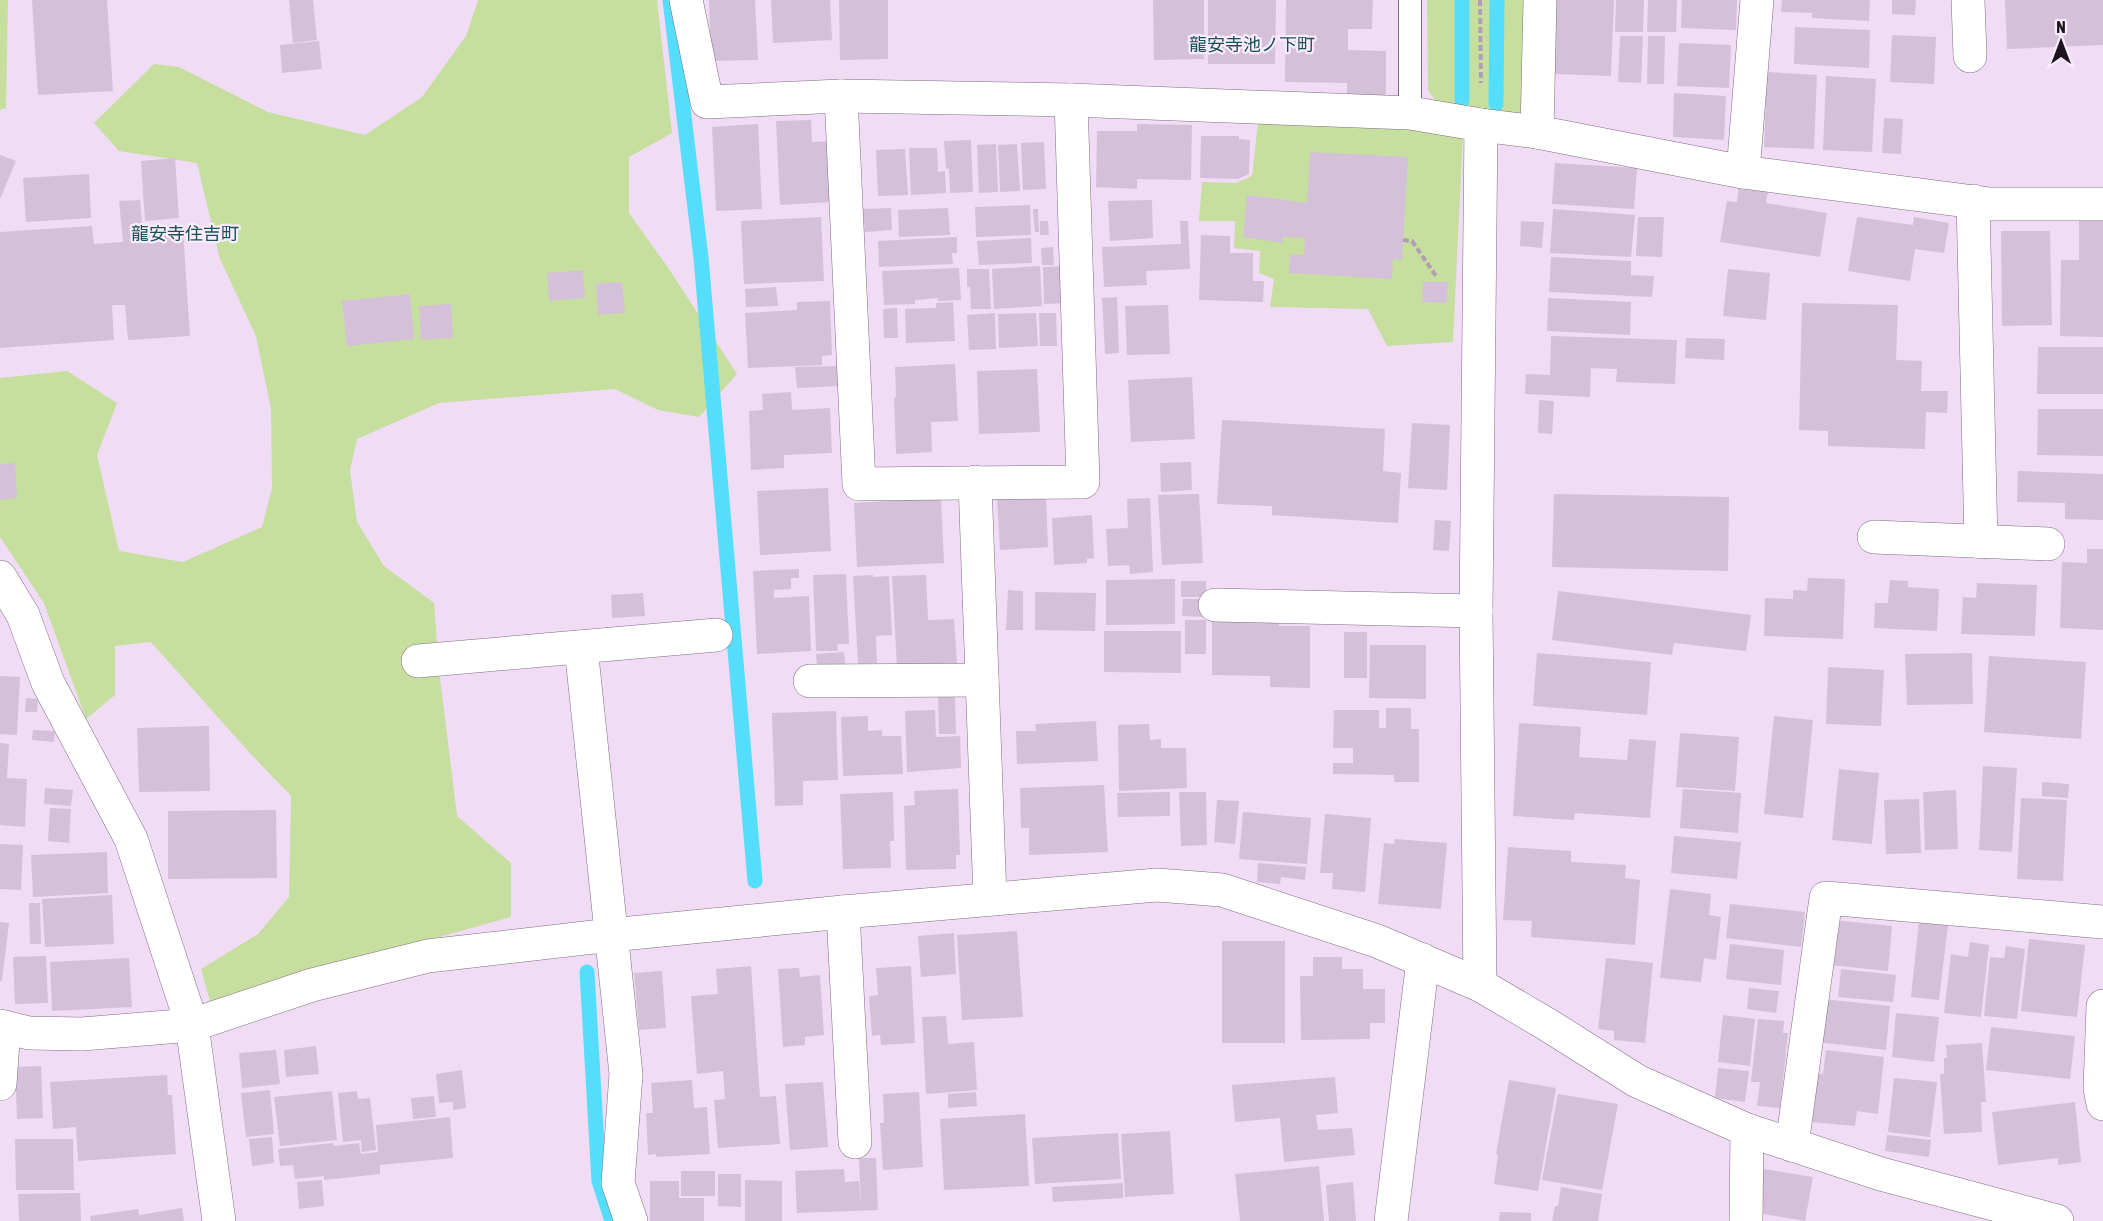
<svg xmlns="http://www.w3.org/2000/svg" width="2103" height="1221" font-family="'Asap Condensed','Noto Sans JP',sans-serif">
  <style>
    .green { fill: #c6df9e }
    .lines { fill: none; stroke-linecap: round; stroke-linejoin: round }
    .stream { stroke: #54defb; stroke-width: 15 }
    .building { fill: #d4c1d9 }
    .lane-casing { stroke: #7e6d82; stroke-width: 24 }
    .street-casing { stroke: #7e6d82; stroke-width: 34 }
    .path { stroke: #af9fb3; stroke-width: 4; stroke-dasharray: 6 3; stroke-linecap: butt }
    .lane { stroke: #fff; stroke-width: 22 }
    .street { stroke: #fff; stroke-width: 33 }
    .labels { text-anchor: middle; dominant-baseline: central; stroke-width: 4.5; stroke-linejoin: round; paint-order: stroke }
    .neighbourhood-label { font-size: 18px; fill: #175355; stroke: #fbebff }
  </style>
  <rect width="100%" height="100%" fill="#f0dcf5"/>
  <g class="green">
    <polygon points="0,0 8,0 6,108 0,110"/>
    <polygon points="478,0 657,0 672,133 629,157 629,213 669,269 737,374 699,417 658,410 615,389 439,403 357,439 350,470 357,522 384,566 434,603 439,670 457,816 511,863 511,917 210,1001 201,969 258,934 289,897 291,796 248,751 151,642 115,646 115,695 86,719 44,603 0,537 0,378 67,371 117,403 97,455 119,551 183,562 262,527 272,488 271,409 256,336 220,259 197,163 119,151 94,123 154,64 179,67 268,112 365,135 422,97 466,36"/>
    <polygon points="1427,0 1529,0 1525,115 1450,109 1435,100 1428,90"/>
    <polygon points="1258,123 1463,132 1453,342 1387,346 1368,309 1270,307 1274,279 1259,273 1260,251 1234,248 1235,221 1199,221 1202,182 1236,183 1252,176"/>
  </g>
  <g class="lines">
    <g class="stream">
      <polyline points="670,0 701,258 755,881"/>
      <polyline points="1462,0 1462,100"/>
      <polyline points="1496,104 1497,0"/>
      <polyline points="587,972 599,1181 612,1221"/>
    </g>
  </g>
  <g class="building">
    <polygon points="32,0 107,0 113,91 38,95"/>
    <polygon points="289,0 313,0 317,40 293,43"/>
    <polygon points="709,0 755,0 758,60 711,61"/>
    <polygon points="771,0 830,0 832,40 773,43"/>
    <polygon points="839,0 888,0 888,59 840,60"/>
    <polygon points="1153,0 1204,0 1204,59 1154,60"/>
    <polygon points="1208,0 1276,0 1275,64 1208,64"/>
    <polygon points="1286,0 1373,0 1372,29 1348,29 1348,50 1386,51 1386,100 1347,100 1347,83 1285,82"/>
    <polygon points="1556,0 1614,0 1611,76 1554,74"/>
    <polygon points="1616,0 1644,0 1643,32 1615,32"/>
    <polygon points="1648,0 1677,0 1676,32 1647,32"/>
    <polygon points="1682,0 1737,0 1736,30 1681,28"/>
    <polygon points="1782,0 1870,0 1869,21 1812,18 1812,13 1781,12"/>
    <polygon points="1892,0 1916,0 1915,15 1892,14"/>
    <polygon points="2005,0 2103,0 2103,45 2007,49"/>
    <polygon points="1795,27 1870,30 1869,68 1794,64"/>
    <polygon points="1892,35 1936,37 1934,84 1890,82"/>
    <polygon points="1620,36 1643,36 1641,83 1618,82"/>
    <polygon points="1648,36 1665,36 1664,84 1647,84"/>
    <polygon points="319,41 322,69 282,73 280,45"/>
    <polygon points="1679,43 1731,45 1729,88 1677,86"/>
    <polygon points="1767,72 1817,75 1814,149 1764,147"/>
    <polygon points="1826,76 1876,79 1872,152 1823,150"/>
    <polygon points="1674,93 1726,96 1724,140 1673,137"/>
    <polygon points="1884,118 1903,119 1901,154 1882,153"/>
    <polygon points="811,120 812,142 829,141 832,202 780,205 776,121"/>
    <polygon points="758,124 762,209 716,211 712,127"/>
    <polygon points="1137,124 1192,125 1191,180 1137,179 1137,189 1096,187 1097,131 1137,131"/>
    <polygon points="1201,136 1239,136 1239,139 1250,140 1249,174 1238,179 1200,178"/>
    <polygon points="971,140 973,192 950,193 949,168 946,169 944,141"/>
    <polygon points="1044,142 1046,189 1023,190 1021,143"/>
    <polygon points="996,144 998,192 979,193 977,145"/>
    <polygon points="1017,144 1020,191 1000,192 998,145"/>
    <polygon points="909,148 937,148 938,172 945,171 946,193 911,195"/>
    <polygon points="905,149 908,195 878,196 876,150"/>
    <polygon points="1310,152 1408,157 1402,260 1393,259 1392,279 1289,273 1290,254 1304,255 1305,238 1282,237 1283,243 1243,237 1247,195 1307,203"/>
    <polygon points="0,155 16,161 0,199"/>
    <polygon points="175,158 179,218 145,221 141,161"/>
    <polygon points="1555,163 1637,168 1634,209 1552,204"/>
    <polygon points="89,174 91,218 26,222 23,178"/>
    <polygon points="1739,187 1768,191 1766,203 1827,213 1820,257 1720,242 1727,201 1737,202"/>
    <polygon points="140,200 143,234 183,231 190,336 128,340 125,305 112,305 114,340 0,348 0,232 92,226 94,244 123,242 119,201"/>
    <polygon points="1152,200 1153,238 1110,241 1108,201"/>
    <polygon points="1030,205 1031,235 976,237 975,207"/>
    <polygon points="891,208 892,230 865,232 863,209"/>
    <polygon points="948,208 950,235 899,237 898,210"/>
    <polygon points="1033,209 1038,209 1039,232 1035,232"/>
    <polygon points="1553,209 1635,215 1631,257 1550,253"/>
    <polygon points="821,217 824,281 744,284 741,221"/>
    <polygon points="1638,217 1664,217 1662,257 1636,256"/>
    <polygon points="1857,217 1913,225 1914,217 1949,223 1944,253 1915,249 1910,281 1848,271"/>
    <polygon points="1040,221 1048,221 1049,235 1040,235"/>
    <polygon points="1180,221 1188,221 1190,269 1146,271 1147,285 1104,287 1102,247 1181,244"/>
    <polygon points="1521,221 1544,222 1542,248 1520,246"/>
    <polygon points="2079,221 2103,221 2103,337 2060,336 2061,260 2079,260"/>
    <polygon points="2001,231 2050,231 2052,325 2002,326"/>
    <polygon points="1201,235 1230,236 1230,253 1253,253 1253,281 1264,281 1263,302 1199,300"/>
    <polygon points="957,237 957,253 952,253 953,264 879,267 878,241"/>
    <polygon points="1031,238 1032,263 979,265 977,241"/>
    <polygon points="1053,247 1054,265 1042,265 1041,248"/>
    <polygon points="1551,257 1631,261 1631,275 1654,276 1652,297 1549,292"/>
    <polygon points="1040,266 1042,306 994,309 992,269"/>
    <polygon points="1065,266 1067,303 1044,304 1043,267"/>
    <polygon points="959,268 961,300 938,301 938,298 915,300 915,304 884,305 882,271"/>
    <polygon points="967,269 989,269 991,309 971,309 970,287 967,287"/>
    <polygon points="1728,269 1770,273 1766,320 1723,316"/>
    <polygon points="583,270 585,298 549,301 547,273"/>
    <polygon points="622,282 625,313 598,315 596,284"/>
    <polygon points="1423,282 1448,282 1447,303 1422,302"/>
    <polygon points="776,287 778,306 746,307 745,289"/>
    <polygon points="410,294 414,339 347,346 342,301"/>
    <polygon points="1117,297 1119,353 1105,354 1102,298"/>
    <polygon points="1548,298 1631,302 1630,335 1547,331"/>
    <polygon points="830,301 832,355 822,356 822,365 748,368 745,313 797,310 797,302"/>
    <polygon points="953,302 955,341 906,343 905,309 936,308 936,303"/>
    <polygon points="1802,303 1898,305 1896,360 1922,361 1921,391 1948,391 1947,413 1926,412 1925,449 1828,446 1828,431 1799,430"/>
    <polygon points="451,304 453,338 421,340 419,306"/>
    <polygon points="1168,305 1170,354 1127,355 1125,306"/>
    <polygon points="897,308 898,338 884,338 883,309"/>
    <polygon points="995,313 996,349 969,350 967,315"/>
    <polygon points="1036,313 1038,346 999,348 998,314"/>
    <polygon points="1039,313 1056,313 1057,346 1040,346"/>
    <polygon points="1551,336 1677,340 1675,384 1616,382 1617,369 1591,368 1590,397 1525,394 1526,374 1550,375"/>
    <polygon points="1686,338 1725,339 1724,360 1685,358"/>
    <polygon points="2038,347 2103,347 2103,394 2037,394"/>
    <polygon points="955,364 958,421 931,422 932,452 896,454 894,398 896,397 895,367"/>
    <polygon points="840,366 841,386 797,388 795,367"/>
    <polygon points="1037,369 1040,432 979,434 977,371"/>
    <polygon points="1192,377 1195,439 1131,442 1128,380"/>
    <polygon points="791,392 792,410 830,408 832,453 784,455 784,468 751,470 749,411 763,410 762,394"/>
    <polygon points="1539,400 1554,401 1552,434 1538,433"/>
    <polygon points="2038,409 2103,409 2103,456 2037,455"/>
    <polygon points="1222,420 1385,429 1383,471 1401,473 1398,523 1272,515 1272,506 1217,504"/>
    <polygon points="1412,423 1450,425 1447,490 1408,488"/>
    <polygon points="1191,462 1192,490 1161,492 1160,463"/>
    <polygon points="15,463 17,498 0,500 0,464"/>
    <polygon points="2018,471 2103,474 2103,520 2065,519 2065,503 2017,502"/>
    <polygon points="828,488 831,551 760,555 757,491"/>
    <polygon points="1199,494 1203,563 1162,565 1158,495"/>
    <polygon points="1554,494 1729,497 1728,571 1552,567"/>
    <polygon points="1046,495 1048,547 1000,550 997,498"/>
    <polygon points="941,498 944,563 857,567 854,503"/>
    <polygon points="1150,498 1153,572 1130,574 1129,565 1108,566 1106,529 1128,528 1127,499"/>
    <polygon points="1092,515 1094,558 1087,559 1087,563 1054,565 1052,518"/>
    <polygon points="1435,520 1451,521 1449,551 1433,550"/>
    <polygon points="2087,549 2103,549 2103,630 2060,628 2062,562 2087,563"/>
    <polygon points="799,569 799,578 791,578 791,589 774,590 774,598 809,596 811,651 757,654 753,571"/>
    <polygon points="846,574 849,644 837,644 838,651 816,651 813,575"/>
    <polygon points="873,575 873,577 889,576 892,635 876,636 877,663 858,664 853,576"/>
    <polygon points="926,575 928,620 954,619 957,664 897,667 892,576"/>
    <polygon points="1808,578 1845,579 1843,639 1764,636 1765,598 1793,599 1793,590 1807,591"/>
    <polygon points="1175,579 1175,624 1106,625 1106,580"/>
    <polygon points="1890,580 1908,581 1908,587 1939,589 1937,631 1874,628 1875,603 1888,603"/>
    <rect x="1181" y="581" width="25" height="16"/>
    <polygon points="1977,583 2037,585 2035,636 1961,634 1963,597 1976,598"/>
    <polygon points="1008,590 1023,591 1023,630 1006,630"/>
    <polygon points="1558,591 1751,615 1746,651 1674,643 1672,655 1552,640"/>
    <polygon points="1035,592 1096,593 1095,631 1035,630"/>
    <polygon points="643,593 645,616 612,618 611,595"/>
    <polygon points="1183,599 1204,599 1204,617 1182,616"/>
    <polygon points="1212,615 1279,615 1279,626 1310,626 1310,688 1270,687 1270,676 1212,675"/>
    <rect x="1185" y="620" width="21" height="34"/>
    <polygon points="1104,631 1181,631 1181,673 1104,672"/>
    <rect x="1344" y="632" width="23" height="46"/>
    <polygon points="1370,645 1426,645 1426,699 1369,698"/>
    <polygon points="844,652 845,664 817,666 816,654"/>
    <polygon points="1537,653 1651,662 1647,715 1533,706"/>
    <polygon points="1972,653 1973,704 1907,705 1905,654"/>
    <polygon points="1989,656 2086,662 2081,739 1984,732"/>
    <polygon points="1828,667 1884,670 1881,726 1826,724"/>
    <polygon points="0,676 20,677 17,735 0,734"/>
    <polygon points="938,697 955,697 956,734 939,734"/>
    <polygon points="26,698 38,699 37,712 25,712"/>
    <polygon points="1386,708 1411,708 1411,729 1419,729 1419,782 1394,782 1394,775 1333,774 1333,763 1353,763 1353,748 1333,748 1334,710 1379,710 1379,728 1386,728"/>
    <polygon points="935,710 936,737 960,736 961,768 907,772 905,711"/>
    <polygon points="836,711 838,780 803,781 803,805 775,806 772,713"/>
    <polygon points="868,716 868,731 882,730 882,736 901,736 903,774 843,776 841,717"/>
    <polygon points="1774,716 1813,720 1803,818 1764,814"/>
    <polygon points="1096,721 1098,761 1017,764 1016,731 1036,731 1035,724"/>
    <polygon points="1519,723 1581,727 1579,757 1627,760 1629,739 1656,741 1650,818 1575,813 1574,820 1513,816"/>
    <polygon points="1149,724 1150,740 1161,739 1161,748 1186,748 1187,788 1119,791 1118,725"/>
    <polygon points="209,726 210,791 139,792 137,728"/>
    <polygon points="33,730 55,731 54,742 32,740"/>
    <polygon points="1680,733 1739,737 1735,791 1676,787"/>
    <polygon points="0,743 9,744 7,778 27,779 25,827 0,825"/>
    <polygon points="1983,766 2017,768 2012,852 1979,850"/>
    <polygon points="1839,769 1879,773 1872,844 1832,840"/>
    <polygon points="2042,782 2069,784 2068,798 2042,796"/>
    <polygon points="1104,785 1108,852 1029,855 1029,828 1021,828 1020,788"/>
    <polygon points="45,788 73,790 71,806 44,804"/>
    <polygon points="958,789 960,855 956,855 956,869 906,870 904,806 915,805 914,791"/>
    <polygon points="1683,789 1741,793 1738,833 1680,828"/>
    <polygon points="1956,790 1958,849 1925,850 1923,792"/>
    <polygon points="893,792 894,841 890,841 891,868 843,869 840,794"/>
    <polygon points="1170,792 1170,816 1118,817 1117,793"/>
    <polygon points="1179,792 1206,792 1207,845 1181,846"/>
    <polygon points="2021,798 2067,800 2063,881 2017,879"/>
    <polygon points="1919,799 1921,853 1886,854 1884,800"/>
    <polygon points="1217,800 1239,801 1235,844 1214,842"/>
    <polygon points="50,808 71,809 69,843 48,841"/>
    <polygon points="276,810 277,878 168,879 168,811"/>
    <polygon points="1243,812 1311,818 1307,864 1239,859"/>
    <polygon points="1325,814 1371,818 1365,892 1332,889 1333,873 1320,873"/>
    <polygon points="1674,836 1741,842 1737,879 1671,873"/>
    <polygon points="1395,839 1447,843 1441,909 1378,904 1384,843 1394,844"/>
    <polygon points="0,844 23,845 21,890 0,889"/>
    <polygon points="1508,847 1571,851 1571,862 1626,865 1625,878 1640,880 1635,945 1531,937 1532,921 1503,920"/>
    <polygon points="107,852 108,893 33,897 31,855"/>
    <polygon points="1258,863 1306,867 1305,880 1281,877 1280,884 1257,882"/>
    <polygon points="1670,889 1711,894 1709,915 1721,917 1716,960 1704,958 1701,982 1660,978"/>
    <polygon points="112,895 114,944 45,947 42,899"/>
    <polygon points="29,903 40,903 41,944 30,944"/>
    <polygon points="1730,904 1805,912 1801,947 1726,938"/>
    <polygon points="1834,920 1892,926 1888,971 1830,965"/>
    <polygon points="1919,921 1948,925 1939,1000 1911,997"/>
    <polygon points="0,922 9,923 2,981 0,981"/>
    <polygon points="1017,931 1023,1017 962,1020 957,935"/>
    <polygon points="954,933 956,974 921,977 918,936"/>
    <polygon points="2029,939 2085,945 2077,1017 2021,1011"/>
    <rect x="1222" y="941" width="63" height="102"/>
    <polygon points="1970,942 1989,945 1981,1017 1944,1013 1951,954 1968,957"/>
    <polygon points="1730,944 1784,950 1781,985 1726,979"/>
    <polygon points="2006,946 2025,949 2017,1019 1984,1016 1990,957 2004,958"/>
    <polygon points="46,956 48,1003 15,1004 13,957"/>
    <polygon points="1313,957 1342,957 1342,969 1363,969 1363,989 1385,989 1385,1023 1370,1023 1370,1039 1301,1040 1300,976 1313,976"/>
    <polygon points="129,958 132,1007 52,1011 50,962"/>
    <polygon points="1606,958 1653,963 1645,1043 1614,1040 1614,1031 1598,1029"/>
    <polygon points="751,966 760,1097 776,1096 780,1144 718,1148 714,1100 725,1099 723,1071 697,1074 691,996 718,994 716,969"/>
    <polygon points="911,966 915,1043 881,1045 880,1035 872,1036 869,996 878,995 876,968"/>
    <polygon points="799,968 800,977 820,975 824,1035 805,1037 805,1045 783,1047 778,969"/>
    <polygon points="1841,969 1896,975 1893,1002 1838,997"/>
    <polygon points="662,971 666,1028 639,1030 634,973"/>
    <polygon points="1749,988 1779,991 1776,1013 1747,1009"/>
    <polygon points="1822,999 1890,1006 1886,1050 1817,1042"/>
    <polygon points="1896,1013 1939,1017 1934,1062 1892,1057"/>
    <polygon points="1723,1015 1755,1019 1750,1066 1718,1062"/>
    <polygon points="946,1016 948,1044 974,1042 977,1090 926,1094 922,1017"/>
    <polygon points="1758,1019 1784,1021 1783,1033 1788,1033 1780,1108 1757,1106 1760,1082 1751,1082"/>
    <polygon points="1991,1027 2075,1036 2070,1079 1986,1070"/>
    <polygon points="1982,1043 1986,1102 1981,1102 1982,1132 1944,1134 1940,1074 1944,1074 1944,1058 1947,1058 1946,1045"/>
    <polygon points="316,1046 319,1074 286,1077 284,1050"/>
    <polygon points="276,1050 280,1084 242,1088 239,1053"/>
    <polygon points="1826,1050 1884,1057 1878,1114 1857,1111 1855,1126 1811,1122 1816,1073 1823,1074"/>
    <polygon points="41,1066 43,1118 17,1119 15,1067"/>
    <polygon points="1718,1068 1749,1071 1745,1102 1715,1098"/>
    <polygon points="462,1070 466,1108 453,1110 453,1102 439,1103 436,1074"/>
    <polygon points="167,1075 168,1095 172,1095 176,1154 78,1161 76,1127 53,1129 50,1082"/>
    <polygon points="1335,1077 1338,1113 1316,1115 1318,1130 1352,1128 1355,1155 1284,1162 1280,1118 1235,1122 1232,1085"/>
    <polygon points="1894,1078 1937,1082 1930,1137 1888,1132"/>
    <polygon points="692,1080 694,1108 707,1107 710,1154 656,1157 656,1154 648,1155 646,1113 653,1113 651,1083"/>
    <polygon points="1509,1080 1556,1088 1538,1191 1494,1184 1498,1155 1496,1154"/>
    <polygon points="823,1082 828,1147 790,1150 785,1084"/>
    <polygon points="270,1090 274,1134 246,1137 241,1093"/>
    <polygon points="332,1091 337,1140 280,1146 274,1097"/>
    <polygon points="357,1091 358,1099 370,1098 376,1150 362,1152 361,1140 343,1142 338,1093"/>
    <polygon points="919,1092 923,1167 883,1170 880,1123 884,1123 883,1094"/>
    <polygon points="976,1092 977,1106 948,1108 948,1094"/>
    <polygon points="1558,1094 1618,1104 1602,1190 1542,1180"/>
    <polygon points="434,1096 436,1117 413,1119 411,1098"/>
    <polygon points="2075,1102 2081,1162 2058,1165 2058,1158 1998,1165 1992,1112"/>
    <polygon points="1025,1114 1029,1186 944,1190 940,1119"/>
    <polygon points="450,1117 453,1158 380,1165 380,1174 324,1180 324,1176 295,1179 293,1165 280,1166 278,1149 333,1143 334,1146 359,1143 361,1154 378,1152 376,1125"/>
    <polygon points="1170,1131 1174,1194 1125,1197 1121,1134"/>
    <polygon points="1118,1133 1121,1179 1035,1184 1032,1138"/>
    <polygon points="1887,1135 1931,1140 1929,1157 1885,1151"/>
    <polygon points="272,1137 274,1163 252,1166 249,1139"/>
    <polygon points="15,1139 73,1139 74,1190 16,1190"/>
    <polygon points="859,1158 876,1158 878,1210 797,1213 795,1171 844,1169 845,1182 859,1181 861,1207"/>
    <polygon points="1319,1166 1324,1221 1240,1221 1235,1174"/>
    <polygon points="1764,1169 1813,1177 1805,1221 1757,1213"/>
    <rect x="681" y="1171" width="34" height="25"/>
    <polygon points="718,1174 741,1174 741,1207 718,1206"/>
    <polygon points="322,1180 324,1206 299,1209 297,1182"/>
    <polygon points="745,1180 782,1181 782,1221 745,1221"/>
    <polygon points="650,1181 679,1181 679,1198 704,1198 704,1221 650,1221"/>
    <polygon points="1353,1182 1356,1221 1329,1221 1326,1185"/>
    <polygon points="1123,1183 1123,1198 1053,1202 1052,1187"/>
    <polygon points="1561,1187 1602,1194 1598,1221 1552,1221 1555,1206 1558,1206"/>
    <polygon points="80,1193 81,1221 19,1221 18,1194"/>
    <polygon points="182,1208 184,1221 91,1221 90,1216 138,1209 139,1215"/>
    <polygon points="1500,1212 1531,1213 1531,1221 1499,1221"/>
  </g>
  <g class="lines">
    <g class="lane-casing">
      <polyline id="lane" points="1410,0 1410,113"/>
    </g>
    <g class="street-casing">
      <g id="street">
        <polyline points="686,0 707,102 841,96 1071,100 1410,113 1481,125 1537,132 1743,172 1990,204 2103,204"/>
        <polyline points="1968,0 1970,56"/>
        <polyline points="841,96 859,484 1083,482 1071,100"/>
        <polyline points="1537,132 1540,0"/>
        <polyline points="1743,172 1757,0"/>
        <polyline points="1973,201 1981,542"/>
        <polyline points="975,482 990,899"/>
        <polyline points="1874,537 2048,544"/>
        <polyline points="0,577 23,615 48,683 131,839 192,1025 219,1221"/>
        <polyline points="1215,605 1476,611"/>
        <polyline points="581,647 626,1074 618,1183 631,1221"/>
        <polyline points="418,661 716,635"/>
        <polyline points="810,681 982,680"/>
        <polyline points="843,912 855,1142"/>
        <polyline points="1480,985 1476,611 1481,125"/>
        <polyline points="2103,1006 2100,1088 2103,1104"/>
        <polyline points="0,1026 29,1033 82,1034 192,1025 312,985 428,956 611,935 843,912 1157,885 1222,890 1377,941 1480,985 1548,1025 1637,1081 1747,1130 1881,1174 2057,1221"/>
        <polyline points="0,1084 4,1027"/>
        <polyline points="1792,1145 1826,898 2103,922"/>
        <polyline points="1391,1221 1423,960"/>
        <polyline points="1746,1221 1747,1130"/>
      </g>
    </g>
    <g class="path">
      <polyline points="1480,0 1481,83"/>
      <polyline points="1403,240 1412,241 1436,276"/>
    </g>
    <use href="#lane" class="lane"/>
    <use href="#street" class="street"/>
  </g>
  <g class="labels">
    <g class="neighbourhood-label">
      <text x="1252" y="44">龍安寺池ノ下町</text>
      <text x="185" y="233">龍安寺住吉町</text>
    </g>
  </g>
  <g transform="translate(2061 42)" stroke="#fbebff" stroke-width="4.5" paint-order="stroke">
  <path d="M0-4.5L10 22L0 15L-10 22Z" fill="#1c151e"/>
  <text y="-9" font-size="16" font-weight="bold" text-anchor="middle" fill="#1c151e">N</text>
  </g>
</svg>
